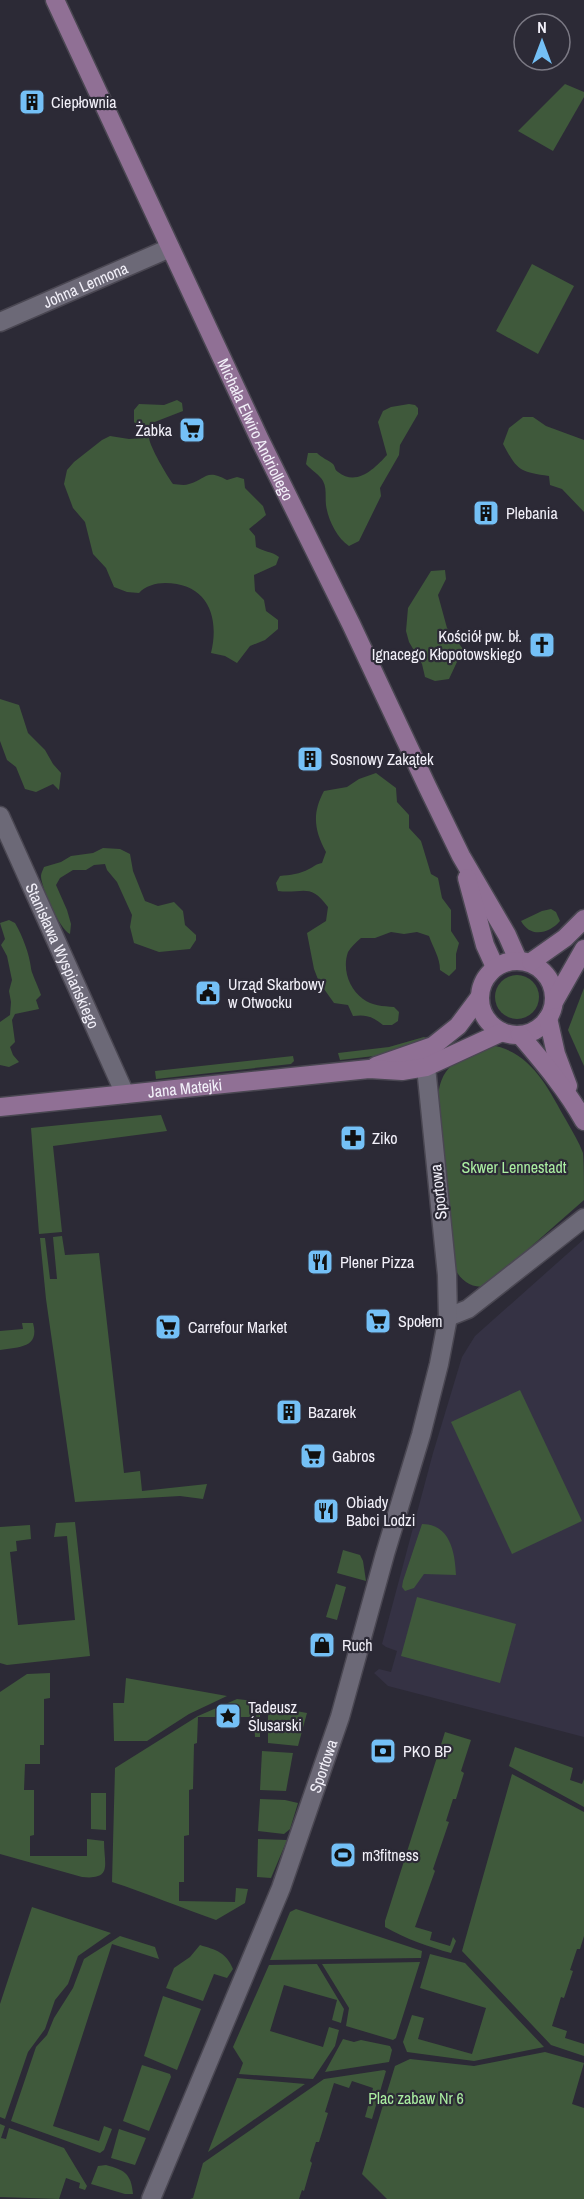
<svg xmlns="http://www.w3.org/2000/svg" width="584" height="2199" font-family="'Archivo Narrow',sans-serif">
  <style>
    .built { fill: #353244 }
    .green { fill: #3f593b }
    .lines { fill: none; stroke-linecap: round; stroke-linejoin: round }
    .street-casing { stroke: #4a4752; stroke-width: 21 }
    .secondary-casing { stroke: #4a4752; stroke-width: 21 }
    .street { stroke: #6c6977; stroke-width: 18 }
    .secondary { stroke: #907095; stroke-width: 18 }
    .labels { text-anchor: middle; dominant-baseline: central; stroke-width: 4.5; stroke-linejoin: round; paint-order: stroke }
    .poi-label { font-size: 16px; fill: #f2f0f9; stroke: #2c2a36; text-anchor: start }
    .street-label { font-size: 16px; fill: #f2f0f9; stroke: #2c2a36 }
    .park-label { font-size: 16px; fill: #aaeda1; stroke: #2c2a36 }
  </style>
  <rect width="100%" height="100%" fill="#2c2a36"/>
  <polygon class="built" points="584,1239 584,1737 388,1686 374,1673 379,1669 391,1672 397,1651 386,1647 382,1644 433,1453 462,1357 475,1336"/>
  <g class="green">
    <polygon points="565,84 584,92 584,97 553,151 518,131"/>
    <polygon points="532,264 574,286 538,354 496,331"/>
    <path d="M177,400L182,403L183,411L152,423C151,428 149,434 149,438C150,447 167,476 173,484C177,484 184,486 189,484C206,480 205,468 227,480L237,477L244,479L245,488L263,506L266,515L249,529L255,536L256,547C264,552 271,551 279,557L276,565L254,575L255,591L264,600L266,611L278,620V629L265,640L250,646L237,663L225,656L211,653C220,616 207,583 165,583C156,583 145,586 139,593L127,592L114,587L106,568L93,554L85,522L73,508L64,484L67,470L74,462L102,440L110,436L129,439L143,438V431L134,422V410L139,404L164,405Z"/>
    <path d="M409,404L415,405L418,408V414L400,445L399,455L380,488L381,496L359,541L349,546C337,538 328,520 326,505C325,497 327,488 323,481C320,475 311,470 306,464L308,453H317C322,458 328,460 333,464C336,468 334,469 338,472C357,487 375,468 387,455L378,422L383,411L391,407Z"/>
    <path d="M523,417H533L546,426L584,440V512L562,489L550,485L549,476C519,472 517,470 503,444L509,428Z"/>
    <polygon points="445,570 446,579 438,595 447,628 463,649 449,679 435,681 425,677 422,664 409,642 406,631 408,608 431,571"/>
    <polygon points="0,699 19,705 28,733 45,750 53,764 61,773 59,790 53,784 36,792 25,789 16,767 7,760 0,741"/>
    <path d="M376,773L396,788L397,802L409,815V828L421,841L431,874L438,878L442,898L451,910V931L459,943L456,954V969L449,976L440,970C440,957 433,948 429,936L417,932L404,934L391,932L375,938H361C356,942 351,947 348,952C342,969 349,989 363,999C372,1006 383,1006 394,1007L399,1012L398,1021L392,1025H383C373,1017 367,1014 353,1016L348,1005L334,1003L319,982L314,969L307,933L326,921L328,907C310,882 303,894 278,891L276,883L280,876C290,875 300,874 309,869C315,866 316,864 322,863L326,852C314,830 312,813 324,791L347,787L359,779Z"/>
    <path d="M103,848L120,849L130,854L133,871L145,901L158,906L174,902L183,911L185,925L196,935V940L190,949L159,952L134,943L130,927L132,915L117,882L107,870L105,864L94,865L86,870H73L60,878L56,885L67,910L71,924L70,934C60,930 41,887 41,876C41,873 43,870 44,867L61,862L71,856L93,853Z"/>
    <path d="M551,909L556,912L560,921C549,934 530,938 521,921L542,911Z"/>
    <path d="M9,920L15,923C23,937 29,953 31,968C31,972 39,988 41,995L36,1000L39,1009L15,1014L12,1020L15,1042L10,1047L13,1055L19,1062L9,1067L0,1065V1022L10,1015L11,1002L9,991L12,980L7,956L1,945L5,939L0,923Z"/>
    <circle cx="517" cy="997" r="22"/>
    <polygon points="584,988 584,1066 568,1030"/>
    <polygon points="424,1037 429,1039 383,1055 340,1060 338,1053 389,1047"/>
    <path d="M490,1045C531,1051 548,1088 566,1120C572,1131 579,1142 583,1153C584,1166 584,1186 584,1200L486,1286C473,1289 461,1281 455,1269L438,1097C441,1062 462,1059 490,1045Z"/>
    <polygon points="293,1056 294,1061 291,1064 156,1079 155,1071"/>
    <polygon points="161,1115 167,1131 53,1146 62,1232 39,1234 31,1128"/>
    <polygon points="62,1236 65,1255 99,1253 124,1473 140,1471 142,1491 207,1484 203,1499 180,1496 75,1502 46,1299 40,1238 45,1238 50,1279 57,1279 53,1237"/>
    <path d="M22,1323H33C40,1348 19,1347 0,1350V1331L23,1329Z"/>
    <polygon points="520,1390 582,1521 512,1554 451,1422"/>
    <polygon points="75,1522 90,1656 7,1665 0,1663 0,1527 30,1525 31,1539 16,1541 17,1551 10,1552 18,1625 75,1620 67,1536 54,1537 56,1523"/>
    <path d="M422,1524C450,1524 455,1552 456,1575L424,1574L414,1588L405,1591L402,1587L403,1581Z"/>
    <polygon points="343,1550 360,1555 363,1561 366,1581 337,1573"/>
    <polygon points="336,1584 346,1587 337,1620 326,1617"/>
    <polygon points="417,1597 516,1624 500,1683 401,1656"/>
    <path d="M50,1673V1698L44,1699V1745H40V1764H25L24,1790H34V1835L30,1836V1856H87V1839L104,1841C104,1865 113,1880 82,1877L0,1854V1692L27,1674Z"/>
    <polygon points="126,1678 227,1696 189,1714 147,1741 114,1741 113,1703 124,1703"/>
    <path d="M237,1699L254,1701L260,1709V1737H255L254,1717H198L197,1743L194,1744L193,1789L189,1790V1835L184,1836V1882H179V1901L235,1902L236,1888L248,1889L245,1903L216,1920C181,1908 147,1893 112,1882L115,1768L198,1716Z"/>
    <polygon points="268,1706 307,1713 298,1746 268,1743"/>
    <path d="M445,1732L471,1740L461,1771L464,1773L456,1799H453L446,1821L449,1822L433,1869L435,1871L415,1927L432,1932L430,1940L450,1946L453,1937L456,1941L451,1953C429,1947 406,1939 385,1927V1921Z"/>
    <polygon points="515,1747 573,1768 570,1780 582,1784 584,1779 584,1807 509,1766"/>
    <polygon points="262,1751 293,1753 286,1791 260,1790"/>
    <polygon points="512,1774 584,1812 584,1936 580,1949 577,1949 570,1970 573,1971 564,1998 561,1997 552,2026 567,2031 565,2038 584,2044 584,2056 551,2045 462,1951"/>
    <polygon points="91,1793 106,1793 106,1830 91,1829"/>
    <polygon points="260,1799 285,1800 298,1803 290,1829 284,1834 258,1831"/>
    <polygon points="258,1839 287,1840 271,1878 257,1877"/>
    <polygon points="32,1907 111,1933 78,1956 68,1984 55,2000 45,2029 28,2052 5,2119 0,2117 0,2004"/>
    <polygon points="296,1909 422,1951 421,1958 270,1960 290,1912"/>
    <polygon points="120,1936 155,1947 159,1959 112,1944 53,2126 99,2141 104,2126 112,2129 104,2150 100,2153 11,2121 36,2047 47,2035 54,2018 73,1988 84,1959"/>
    <path d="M200,1945C216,1950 226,1952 233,1969L227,1978L214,1974L203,2001L166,1988L174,1968L190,1957Z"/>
    <polygon points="430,1954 465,1963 544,2047 474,2061 407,2052 403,2042 412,2015 424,2018 418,2039 472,2054 486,2008 420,1988"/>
    <polygon points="420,1962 396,2038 393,2040 346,2026 349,2008 322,1964"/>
    <polygon points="317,1964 344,2009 341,2023 332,2020 337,2000 284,1985 270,2031 323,2047 329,2027 339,2030 335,2046 313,2079 239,2074 243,2063 233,2047 269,1965"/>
    <polygon points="163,1996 201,2009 177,2070 144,2056"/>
    <polygon points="343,2039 354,2042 361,2040 390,2046 392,2050 389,2062 325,2072"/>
    <polygon points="545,2052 584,2063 572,2104 584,2108 584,2199 387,2199 362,2174 395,2066 410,2059 474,2066"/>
    <polygon points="142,2065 170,2074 171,2077 149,2131 123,2121"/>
    <polygon points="384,2070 386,2071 372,2119 365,2117 373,2088 352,2081 349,2088 334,2083 325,2112 328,2113 319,2142 316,2142 310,2161 312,2163 304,2191 302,2190 299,2199 190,2199 193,2198 203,2163 324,2079"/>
    <polygon points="237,2078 305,2084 208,2152"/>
    <polygon points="0,2124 5,2126 1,2138 6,2139 9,2128 64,2148 87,2186 85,2190 79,2188 80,2183 66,2178 59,2199 0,2197"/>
    <polygon points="119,2129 146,2138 135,2165 111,2158"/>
    <path d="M106,2165C124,2170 131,2173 133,2194H125L91,2184L98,2166Z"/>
  </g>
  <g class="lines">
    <g class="street-casing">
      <g id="street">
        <path id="s1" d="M0,322L170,248"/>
        <path id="s2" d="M0,816L125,1094"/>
        <polyline points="448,1317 468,1309 584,1218"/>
        <path id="s3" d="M151,2199L281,1888L340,1717L385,1554L421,1435L439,1364L448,1317L447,1275L426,1067"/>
      </g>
    </g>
    <g class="secondary-casing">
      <g id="secondary">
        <path id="s4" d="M55,0L260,440L351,624L427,786L461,856L507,935L518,960"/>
        <polyline points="467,878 485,945 495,967"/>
        <circle cx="517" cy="998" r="37"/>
        <polyline points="531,962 565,938 584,919"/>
        <polyline points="555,1000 584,949"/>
        <polyline points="548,1018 556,1054 568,1086"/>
        <path d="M520,1035C543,1062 567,1090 584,1121"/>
        <polyline points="376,1066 433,1046 458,1026 479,998"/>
        <path id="s5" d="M0,1107L369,1069L402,1071L426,1067L502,1032"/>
      </g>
    </g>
    <use href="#street" class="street"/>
    <use href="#secondary" class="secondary"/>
  </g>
  <defs>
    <g id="building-square" transform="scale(1.35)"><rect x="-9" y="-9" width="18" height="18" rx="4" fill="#74c0f6" stroke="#2c2a36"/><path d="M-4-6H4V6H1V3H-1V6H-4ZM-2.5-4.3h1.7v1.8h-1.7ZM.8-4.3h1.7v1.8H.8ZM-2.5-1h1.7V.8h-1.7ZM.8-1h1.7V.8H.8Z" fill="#111"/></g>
    <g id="supermarket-square" transform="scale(1.35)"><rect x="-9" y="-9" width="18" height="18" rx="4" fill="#74c0f6" stroke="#2c2a36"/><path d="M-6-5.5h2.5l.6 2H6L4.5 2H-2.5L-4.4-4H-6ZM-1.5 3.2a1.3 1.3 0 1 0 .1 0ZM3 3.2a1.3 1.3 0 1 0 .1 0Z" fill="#111"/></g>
    <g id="church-square" transform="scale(1.35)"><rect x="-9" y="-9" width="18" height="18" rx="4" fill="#74c0f6" stroke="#2c2a36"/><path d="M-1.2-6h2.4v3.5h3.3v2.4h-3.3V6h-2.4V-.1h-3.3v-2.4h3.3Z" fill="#111"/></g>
    <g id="civic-square" transform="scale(1.35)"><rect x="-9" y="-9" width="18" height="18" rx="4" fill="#74c0f6" stroke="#2c2a36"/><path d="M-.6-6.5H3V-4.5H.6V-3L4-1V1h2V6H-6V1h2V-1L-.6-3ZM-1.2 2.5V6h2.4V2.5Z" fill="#111"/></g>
    <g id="pharmacy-square" transform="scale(1.35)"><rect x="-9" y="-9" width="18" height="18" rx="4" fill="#74c0f6" stroke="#2c2a36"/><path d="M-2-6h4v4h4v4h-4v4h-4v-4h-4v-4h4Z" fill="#111"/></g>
    <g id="restaurant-square" transform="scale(1.35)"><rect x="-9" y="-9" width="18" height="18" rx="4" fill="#74c0f6" stroke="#2c2a36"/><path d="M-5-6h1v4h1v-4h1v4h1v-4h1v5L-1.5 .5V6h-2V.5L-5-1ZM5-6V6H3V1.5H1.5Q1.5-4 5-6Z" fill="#111"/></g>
    <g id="shop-square" transform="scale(1.35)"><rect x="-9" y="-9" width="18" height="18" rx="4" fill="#74c0f6" stroke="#2c2a36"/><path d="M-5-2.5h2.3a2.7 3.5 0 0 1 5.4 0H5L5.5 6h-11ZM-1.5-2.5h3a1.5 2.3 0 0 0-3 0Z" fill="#111"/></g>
    <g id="sight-square" transform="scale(1.35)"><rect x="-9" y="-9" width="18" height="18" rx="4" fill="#74c0f6" stroke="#2c2a36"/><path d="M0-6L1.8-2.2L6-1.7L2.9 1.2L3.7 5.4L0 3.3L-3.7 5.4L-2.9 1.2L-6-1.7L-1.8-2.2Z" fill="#111"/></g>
    <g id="bank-square" transform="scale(1.35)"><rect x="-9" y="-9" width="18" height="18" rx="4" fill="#74c0f6" stroke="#2c2a36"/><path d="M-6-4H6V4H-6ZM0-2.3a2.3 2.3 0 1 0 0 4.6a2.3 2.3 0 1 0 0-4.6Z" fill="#111"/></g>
    <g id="stadium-square" transform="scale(1.35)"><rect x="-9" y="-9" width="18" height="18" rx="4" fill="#74c0f6" stroke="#2c2a36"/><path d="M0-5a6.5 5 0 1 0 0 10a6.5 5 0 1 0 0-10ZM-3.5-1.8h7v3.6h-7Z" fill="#111"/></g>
  </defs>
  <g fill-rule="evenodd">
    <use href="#building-square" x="32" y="102"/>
    <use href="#supermarket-square" x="192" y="430"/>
    <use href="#building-square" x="486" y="513"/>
    <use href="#church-square" x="542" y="645"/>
    <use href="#building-square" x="310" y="759"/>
    <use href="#civic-square" x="208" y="993"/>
    <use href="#pharmacy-square" x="353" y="1138"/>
    <use href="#restaurant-square" x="320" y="1262"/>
    <use href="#supermarket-square" x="378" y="1321"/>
    <use href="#supermarket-square" x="168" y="1327"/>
    <use href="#building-square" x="289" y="1412"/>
    <use href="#supermarket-square" x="313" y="1456"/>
    <use href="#restaurant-square" x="326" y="1511"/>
    <use href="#shop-square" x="322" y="1645"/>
    <use href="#sight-square" x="228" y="1716"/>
    <use href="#bank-square" x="383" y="1751"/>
    <use href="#stadium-square" x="343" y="1855"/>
  </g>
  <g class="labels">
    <g class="poi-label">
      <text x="51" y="102">Ciepłownia</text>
      <text x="172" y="430" text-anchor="end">Żabka</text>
      <text x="506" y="513">Plebania</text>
      <text x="522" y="636" text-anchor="end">Kościół pw. bł.<tspan x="522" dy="18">Ignacego Kłopotowskiego</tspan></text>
      <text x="330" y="759">Sosnowy Zakątek</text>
      <text x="228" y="984">Urząd Skarbowy<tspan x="228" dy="18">w Otwocku</tspan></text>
      <text x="372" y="1138">Ziko</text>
      <text x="340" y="1262">Plener Pizza</text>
      <text x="398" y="1321">Społem</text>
      <text x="188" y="1327">Carrefour Market</text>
      <text x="308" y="1412">Bazarek</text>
      <text x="332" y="1456">Gabros</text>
      <text x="346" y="1502">Obiady<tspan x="346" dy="18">Babci Lodzi</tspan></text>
      <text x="342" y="1645">Ruch</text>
      <text x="248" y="1707">Tadeusz<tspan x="248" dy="18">Ślusarski</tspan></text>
      <text x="403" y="1751">PKO BP</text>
      <text x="362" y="1855">m3fitness</text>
    </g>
    <g class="street-label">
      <text stroke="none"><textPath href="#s1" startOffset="93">Johna Lennona</textPath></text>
      <text stroke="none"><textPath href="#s4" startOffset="474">Michała Elwiro Andriollego</textPath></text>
      <text stroke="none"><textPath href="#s2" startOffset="153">Stanisława Wyspiańskiego</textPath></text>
      <text stroke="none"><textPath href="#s5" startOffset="186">Jana Matejki</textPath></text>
      <text transform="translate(438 1192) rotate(-96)">Sportowa</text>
      <text stroke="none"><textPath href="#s3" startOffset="466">Sportowa</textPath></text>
    </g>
    <g class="park-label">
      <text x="514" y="1167">Skwer Lennestadt</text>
      <text x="416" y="2098">Plac zabaw Nr 6</text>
    </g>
  </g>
  <g transform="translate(542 42)"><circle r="28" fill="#2c2a36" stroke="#7b7984" stroke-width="1.5"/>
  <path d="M0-4.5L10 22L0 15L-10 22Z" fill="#74c0f6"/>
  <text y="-9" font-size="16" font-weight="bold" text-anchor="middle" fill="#f2f0f9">N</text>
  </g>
</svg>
